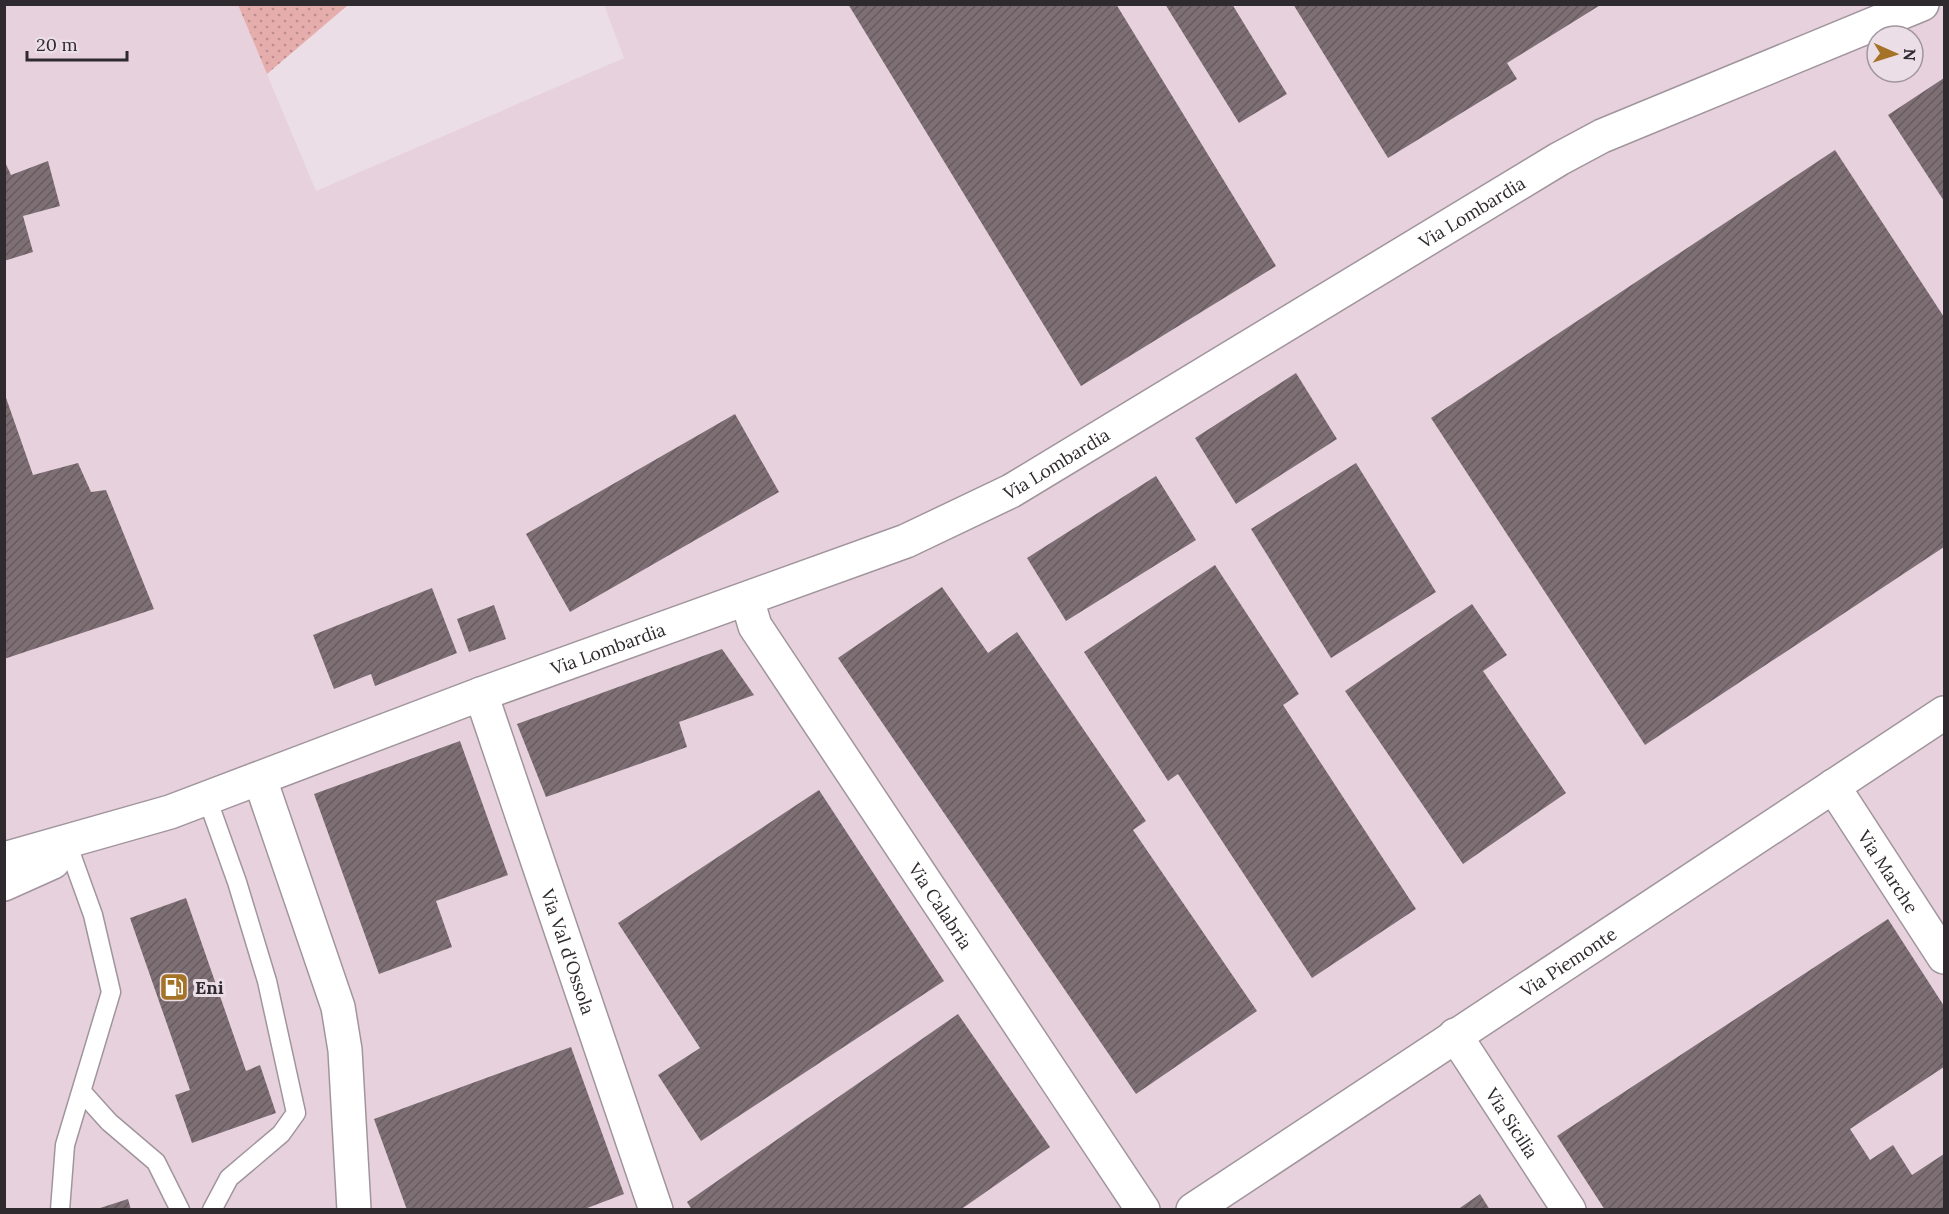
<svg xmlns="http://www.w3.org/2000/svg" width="1949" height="1214" font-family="Lora,serif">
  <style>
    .built { fill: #e6d1dd; fill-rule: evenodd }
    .park { fill: url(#park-dots) }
    .building { fill: url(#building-hatch) }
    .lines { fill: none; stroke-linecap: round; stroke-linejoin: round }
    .service-casing { stroke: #a1959c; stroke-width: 21 }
    .minor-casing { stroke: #a1959c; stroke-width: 36 }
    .tertiary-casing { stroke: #a1959c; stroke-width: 36 }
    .service { stroke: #fff; stroke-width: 18 }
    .minor { stroke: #fff; stroke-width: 33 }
    .tertiary { stroke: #fff; stroke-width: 33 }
    .labels { text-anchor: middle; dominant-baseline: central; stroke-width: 6; stroke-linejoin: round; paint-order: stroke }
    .street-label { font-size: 18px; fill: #2f2a2d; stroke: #ecdee6 }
    .poi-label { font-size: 18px; font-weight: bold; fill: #2f2a2d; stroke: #ecdee6; text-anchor: start }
  </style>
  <defs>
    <pattern id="park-dots" width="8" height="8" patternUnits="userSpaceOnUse" patternTransform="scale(1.5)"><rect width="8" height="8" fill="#e6adad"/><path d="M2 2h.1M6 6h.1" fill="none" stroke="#bb8d8d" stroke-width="1.8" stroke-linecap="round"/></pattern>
    <pattern id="building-hatch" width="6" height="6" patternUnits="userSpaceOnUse" patternTransform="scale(1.5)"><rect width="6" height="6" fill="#7d6f73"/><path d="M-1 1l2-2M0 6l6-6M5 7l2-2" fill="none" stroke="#675b5f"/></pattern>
  </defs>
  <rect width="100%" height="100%" fill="#ecdee6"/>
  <path class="built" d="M5,5H238L316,191L624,58L604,5H1944V1209L5,1210ZM1877,36H1913V72H1877Z"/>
  <polygon class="park" points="238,5 348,5 267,74"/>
  <g class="building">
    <polygon points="848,4 1116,4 1276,266 1081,386"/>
    <polygon points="1165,4 1232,4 1287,94 1239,123"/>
    <polygon points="1293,4 1602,4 1507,63 1517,79 1388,158"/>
    <polygon points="1944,78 1944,201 1888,115"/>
    <polygon points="1835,150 1944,317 1944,547 1645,745 1431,418"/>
    <polygon points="4,160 11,175 48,161 60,206 23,216 33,252 4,261"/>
    <polygon points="1296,373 1337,439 1236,504 1195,438"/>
    <polygon points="4,392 33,475 78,463 91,492 106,490 154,609 4,659"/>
    <polygon points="735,414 779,492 570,612 526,534"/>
    <polygon points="1356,463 1436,592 1331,658 1251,529"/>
    <polygon points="1156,476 1196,540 1066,621 1027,558"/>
    <polygon points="1215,565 1299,694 1283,705 1416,909 1312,978 1178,774 1168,781 1084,652"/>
    <polygon points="942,587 988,653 1017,632 1146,821 1133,830 1257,1011 1136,1094 838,658"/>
    <polygon points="432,588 457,653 375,686 371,674 334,689 313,635"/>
    <polygon points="1472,604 1507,655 1483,671 1566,793 1463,864 1345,691"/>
    <polygon points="494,605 506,639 469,652 457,619"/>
    <polygon points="722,649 754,695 679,722 687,747 546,797 517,724"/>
    <polygon points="460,741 508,875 436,901 452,947 379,974 314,794"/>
    <polygon points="819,790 944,981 701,1141 658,1075 700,1048 618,923"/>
    <polygon points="186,898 246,1071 260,1065 276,1113 192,1143 175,1095 190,1090 130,918"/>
    <polygon points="1888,919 1944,1006 1944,1067 1850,1129 1870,1160 1893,1145 1912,1175 1944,1154 1944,1210 1605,1210 1557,1136"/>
    <polygon points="958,1014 1050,1147 960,1210 692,1210 687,1202"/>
    <polygon points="571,1047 624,1194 582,1210 407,1210 374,1119"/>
    <polygon points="1480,1194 1490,1210 1457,1210"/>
    <polygon points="128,1199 131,1210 98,1210 97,1209"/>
  </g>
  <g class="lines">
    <g class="service-casing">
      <g id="service">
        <polyline points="207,798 237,882 267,981 296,1113 281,1134 229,1178 212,1210"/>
        <polyline points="82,1092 109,1122 156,1162 180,1210"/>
        <polyline points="60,1210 65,1145 111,992 93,915 71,854"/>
      </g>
    </g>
    <g class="minor-casing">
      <g id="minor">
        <path id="s1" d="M747,599L755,626L1143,1210"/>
        <path id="s2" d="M481,694L656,1210"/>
        <polyline points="260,779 338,1007 345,1050 354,1210"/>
        <path id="s3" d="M1833,786L1944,957"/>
        <path id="s4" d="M1455,1035L1569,1210"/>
        <path id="s5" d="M1193,1210L1944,713"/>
      </g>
    </g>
    <g class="tertiary-casing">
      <g id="tertiary">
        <path id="s6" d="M4,859L170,812L481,694L906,541L1011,491L1559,159L1602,136L1922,4"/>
        <polyline points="4,884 53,862"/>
      </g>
    </g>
    <use href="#service" class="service"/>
    <use href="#minor" class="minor"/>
    <use href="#tertiary" class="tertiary"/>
  </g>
  <defs>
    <g id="fuel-square" transform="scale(1.5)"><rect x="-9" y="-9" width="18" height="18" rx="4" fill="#a47328" stroke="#ecdee6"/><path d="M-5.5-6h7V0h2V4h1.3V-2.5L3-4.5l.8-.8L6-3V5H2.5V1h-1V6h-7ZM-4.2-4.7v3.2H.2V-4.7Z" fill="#fff"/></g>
  </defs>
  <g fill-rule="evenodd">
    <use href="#fuel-square" x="174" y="987"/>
  </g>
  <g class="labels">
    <g class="street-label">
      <text stroke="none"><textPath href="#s6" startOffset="1612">Via Lombardia</textPath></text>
      <text stroke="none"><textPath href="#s6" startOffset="1126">Via Lombardia</textPath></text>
      <text stroke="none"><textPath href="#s6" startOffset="640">Via Lombardia</textPath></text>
      <text stroke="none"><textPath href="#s3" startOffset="102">Via Marche</textPath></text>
      <text stroke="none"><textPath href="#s1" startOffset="364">Via Calabria</textPath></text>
      <text stroke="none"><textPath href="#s2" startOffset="272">Via Val d'Ossola</textPath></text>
      <text stroke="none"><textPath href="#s5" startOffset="450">Via Piemonte</textPath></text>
      <text stroke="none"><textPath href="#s4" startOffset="105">Via Sicilia</textPath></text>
    </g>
    <g class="poi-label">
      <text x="195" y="987">Eni</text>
    </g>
  </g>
  <rect width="1949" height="1214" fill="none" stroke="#2f2a2d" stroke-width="12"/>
  <g transform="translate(1895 54) rotate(93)"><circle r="28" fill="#ecdee6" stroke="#a0969c" stroke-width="1.5"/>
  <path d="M0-4.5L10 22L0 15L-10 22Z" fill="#a47328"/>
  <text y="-9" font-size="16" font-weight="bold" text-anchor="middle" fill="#2f2a2d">N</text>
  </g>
  <path d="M27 51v9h100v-9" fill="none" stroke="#2f2a2d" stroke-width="3"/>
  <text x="36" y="51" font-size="18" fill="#2f2a2d" stroke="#ecdee6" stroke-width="4.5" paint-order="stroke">20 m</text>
</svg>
